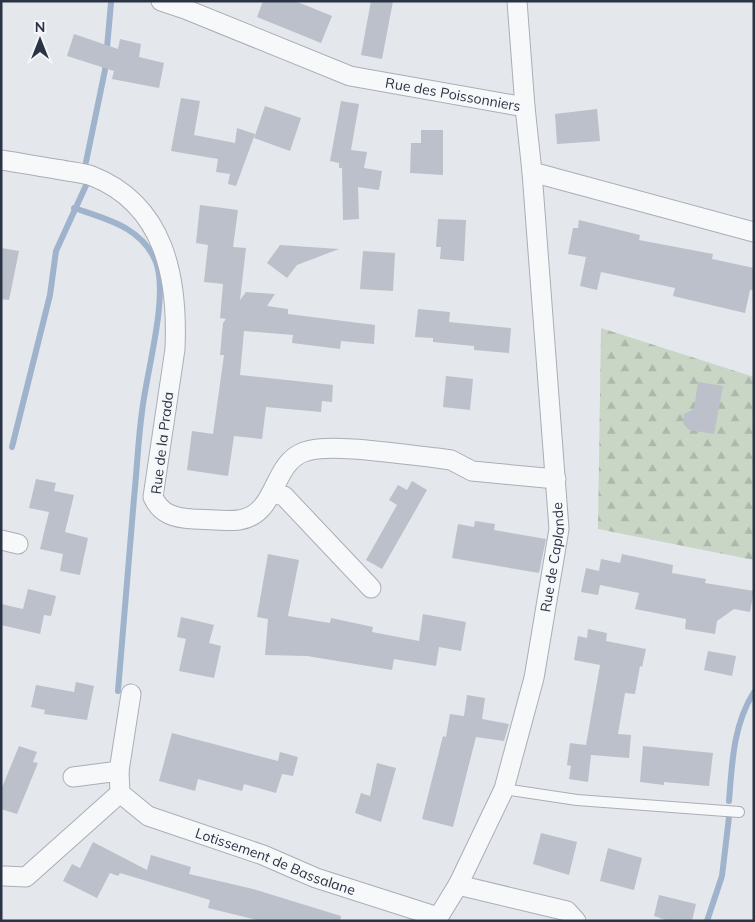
<svg xmlns="http://www.w3.org/2000/svg" width="755" height="922" font-family="Mulish,sans-serif">
  <style>
    .forest { fill: url(#forest-firs) }
    .lines { fill: none; stroke-linecap: round; stroke-linejoin: round }
    .stream { stroke: #9fb4cc; stroke-width: 6 }
    .building { fill: #bbc0ca }
    .service-casing { stroke: #a9aeb7; stroke-width: 12 }
    .minor-casing { stroke: #a9aeb7; stroke-width: 21 }
    .service { stroke: #f7f8fa; stroke-width: 10 }
    .minor { stroke: #f7f8fa; stroke-width: 19 }
    .labels { text-anchor: middle; dominant-baseline: central; stroke-width: 4.5; stroke-linejoin: round; paint-order: stroke }
    .street-label { font-size: 14px; fill: #2b3445; stroke: #f4f6f9 }
  </style>
  <defs>
    <pattern id="forest-firs" width="22" height="20" patternUnits="userSpaceOnUse" patternTransform="scale(1.25)"><rect width="22" height="20" fill="#c9d6c5"/><path d="M5 1l3.5 6h-7zM16 11l3.5 6h-7z" fill="#adb8ab"/></pattern>
  </defs>
  <rect width="100%" height="100%" fill="#e4e7ec"/>
  <polygon class="forest" points="601,328 754,377 754,560 598,529"/>
  <g class="lines">
    <g class="stream">
      <polyline points="86,162 105,70 111,3"/>
      <path d="M74,208C106,219 142,227 156,262C169,297 146,373 142,412C138,440 137,470 134,498C129,563 123,627 118,691"/>
      <polyline points="12,447 50,295 56,251 88,181"/>
      <path d="M729,801C732,764 733,725 754,692"/>
      <polyline points="707,921 722,876 729,817"/>
    </g>
  </g>
  <g class="building">
    <polygon points="263,1 295,1 332,16 321,43 257,17"/>
    <polygon points="371,1 393,1 382,59 361,55"/>
    <polygon points="74,34 118,49 120,39 141,44 139,57 164,63 159,88 112,79 114,71 67,56"/>
    <polygon points="181,98 200,101 194,135 235,143 237,128 255,134 236,186 228,184 230,174 216,172 218,159 171,151"/>
    <polygon points="341,101 359,104 351,150 367,152 364,168 382,171 379,190 358,187 359,219 343,220 342,168 339,168 339,163 330,161"/>
    <polygon points="265,106 301,118 290,151 254,138"/>
    <polygon points="597,109 600,141 557,144 555,114"/>
    <polygon points="421,130 443,130 443,175 410,173 411,143 421,143"/>
    <polygon points="200,205 238,210 233,247 246,248 240,300 246,292 275,294 267,306 288,309 288,314 375,325 374,344 341,341 340,349 292,343 293,335 244,331 240,375 333,385 332,402 322,401 321,412 266,407 262,439 234,436 228,476 187,470 192,431 213,434 224,355 220,355 223,323 226,319 220,318 223,284 204,282 208,245 196,243"/>
    <polygon points="438,219 466,220 464,261 440,259 441,247 436,247"/>
    <polygon points="579,220 640,235 639,240 713,254 712,259 754,268 754,290 750,290 745,313 673,296 675,288 601,272 597,290 580,286 586,257 568,254 573,228 578,228"/>
    <polygon points="280,245 339,249 297,265 287,278 267,263"/>
    <polygon points="1,248 19,251 9,300 1,299"/>
    <polygon points="363,251 395,253 393,291 360,289"/>
    <polygon points="418,309 450,312 449,322 511,328 509,353 474,350 474,346 433,342 433,338 415,337"/>
    <polygon points="446,376 473,379 470,410 443,407"/>
    <polygon points="698,382 723,386 714,434 689,430 683,423 684,414 694,409"/>
    <polygon points="36,479 56,483 54,491 74,495 65,532 88,538 80,575 60,571 63,554 40,549 49,512 29,508"/>
    <polygon points="412,481 427,490 382,569 366,560 397,505 389,500 398,485 407,490"/>
    <polygon points="475,521 495,524 494,530 546,539 539,573 452,558 458,524 474,527"/>
    <polygon points="268,554 299,560 288,616 330,623 331,618 373,627 372,632 419,641 423,614 466,622 461,651 439,647 436,666 394,659 392,670 307,656 265,655 268,619 257,617"/>
    <polygon points="622,554 673,565 672,573 706,579 705,583 754,591 750,612 734,609 717,621 715,634 685,629 686,619 635,609 639,593 600,585 598,595 581,592 586,568 599,571 601,559 620,563"/>
    <polygon points="28,589 56,596 51,616 44,615 40,634 1,625 1,604 23,609"/>
    <polygon points="181,617 214,625 209,643 221,646 214,678 179,671 186,639 177,637"/>
    <polygon points="588,629 607,633 606,641 646,649 642,667 640,666 635,694 625,693 618,734 631,735 629,758 591,755 588,782 569,779 571,766 567,765 570,743 586,745 600,665 574,660 578,636 587,638"/>
    <polygon points="708,651 736,656 732,676 704,670"/>
    <polygon points="76,682 94,686 87,720 44,714 45,710 31,707 36,685 74,692"/>
    <polygon points="467,695 485,698 482,719 509,724 504,741 476,737 453,827 422,819 443,736 446,737 450,714 464,716"/>
    <polygon points="172,733 278,761 280,752 298,757 293,776 282,774 276,793 244,784 242,791 198,779 195,791 159,781"/>
    <polygon points="19,746 37,752 33,762 38,763 17,814 1,809 1,790"/>
    <polygon points="643,746 713,753 709,786 664,782 664,785 640,782"/>
    <polygon points="377,763 396,768 381,822 355,813 361,793 370,796"/>
    <polygon points="541,833 577,842 569,875 533,864"/>
    <polygon points="93,842 147,870 151,855 191,867 189,874 253,889 341,916 340,921 261,921 208,908 210,900 120,873 118,876 110,873 97,898 63,881 72,864 80,868"/>
    <polygon points="608,848 642,858 634,890 600,881"/>
    <polygon points="659,895 696,904 692,921 669,921 654,916"/>
  </g>
  <g class="lines">
    <g class="service-casing">
      <polyline id="service" points="504,789 577,800 739,812"/>
    </g>
    <g class="minor-casing">
      <g id="minor">
        <path id="s1" d="M161,1L185,9L350,76L525,107L532,172L754,232"/>
        <polyline points="517,1 525,107"/>
        <path d="M1,160C21,163 42,167 62,170C71,172 83,173 92,176C166,205 178,280 175,349L153,497C161,515 176,518 193,519C208,519 225,522 239,520C278,514 271,464 304,452C330,442 406,455 437,458L451,460L472,471L556,479"/>
        <polyline points="272,493 284,496 371,588"/>
        <polyline points="1,540 18,544"/>
        <polyline points="119,771 131,694"/>
        <path id="s2" d="M73,777L119,771L120,793L148,816L263,855L316,878L438,917"/>
        <polyline points="4,876 26,877 120,793"/>
        <polyline points="458,885 567,911 576,921"/>
        <path id="s3" d="M436,921L458,885L504,789L534,678L559,529L532,172"/>
      </g>
    </g>
    <use href="#service" class="service"/>
    <use href="#minor" class="minor"/>
  </g>
  <g class="labels">
    <g class="street-label">
      <text stroke="none"><textPath href="#s1" startOffset="308">Rue des Poissonniers</textPath></text>
      <text transform="translate(162 443) rotate(-83)">Rue de la Prada</text>
      <text stroke="none"><textPath href="#s3" startOffset="386">Rue de Caplande</textPath></text>
      <text stroke="none"><textPath href="#s2" startOffset="240">Lotissement de Bassalane</textPath></text>
    </g>
  </g>
  <rect width="755" height="922" fill="none" stroke="#2b3445" stroke-width="5"/>
  <g transform="translate(40 40)" stroke="#f4f6f9" stroke-width="4" paint-order="stroke">
  <path d="M0-4L9 19L0 12L-9 19Z" fill="#2b3445"/>
  <text y="-8" font-size="14" font-weight="bold" text-anchor="middle" fill="#2b3445">N</text>
  </g>
</svg>
